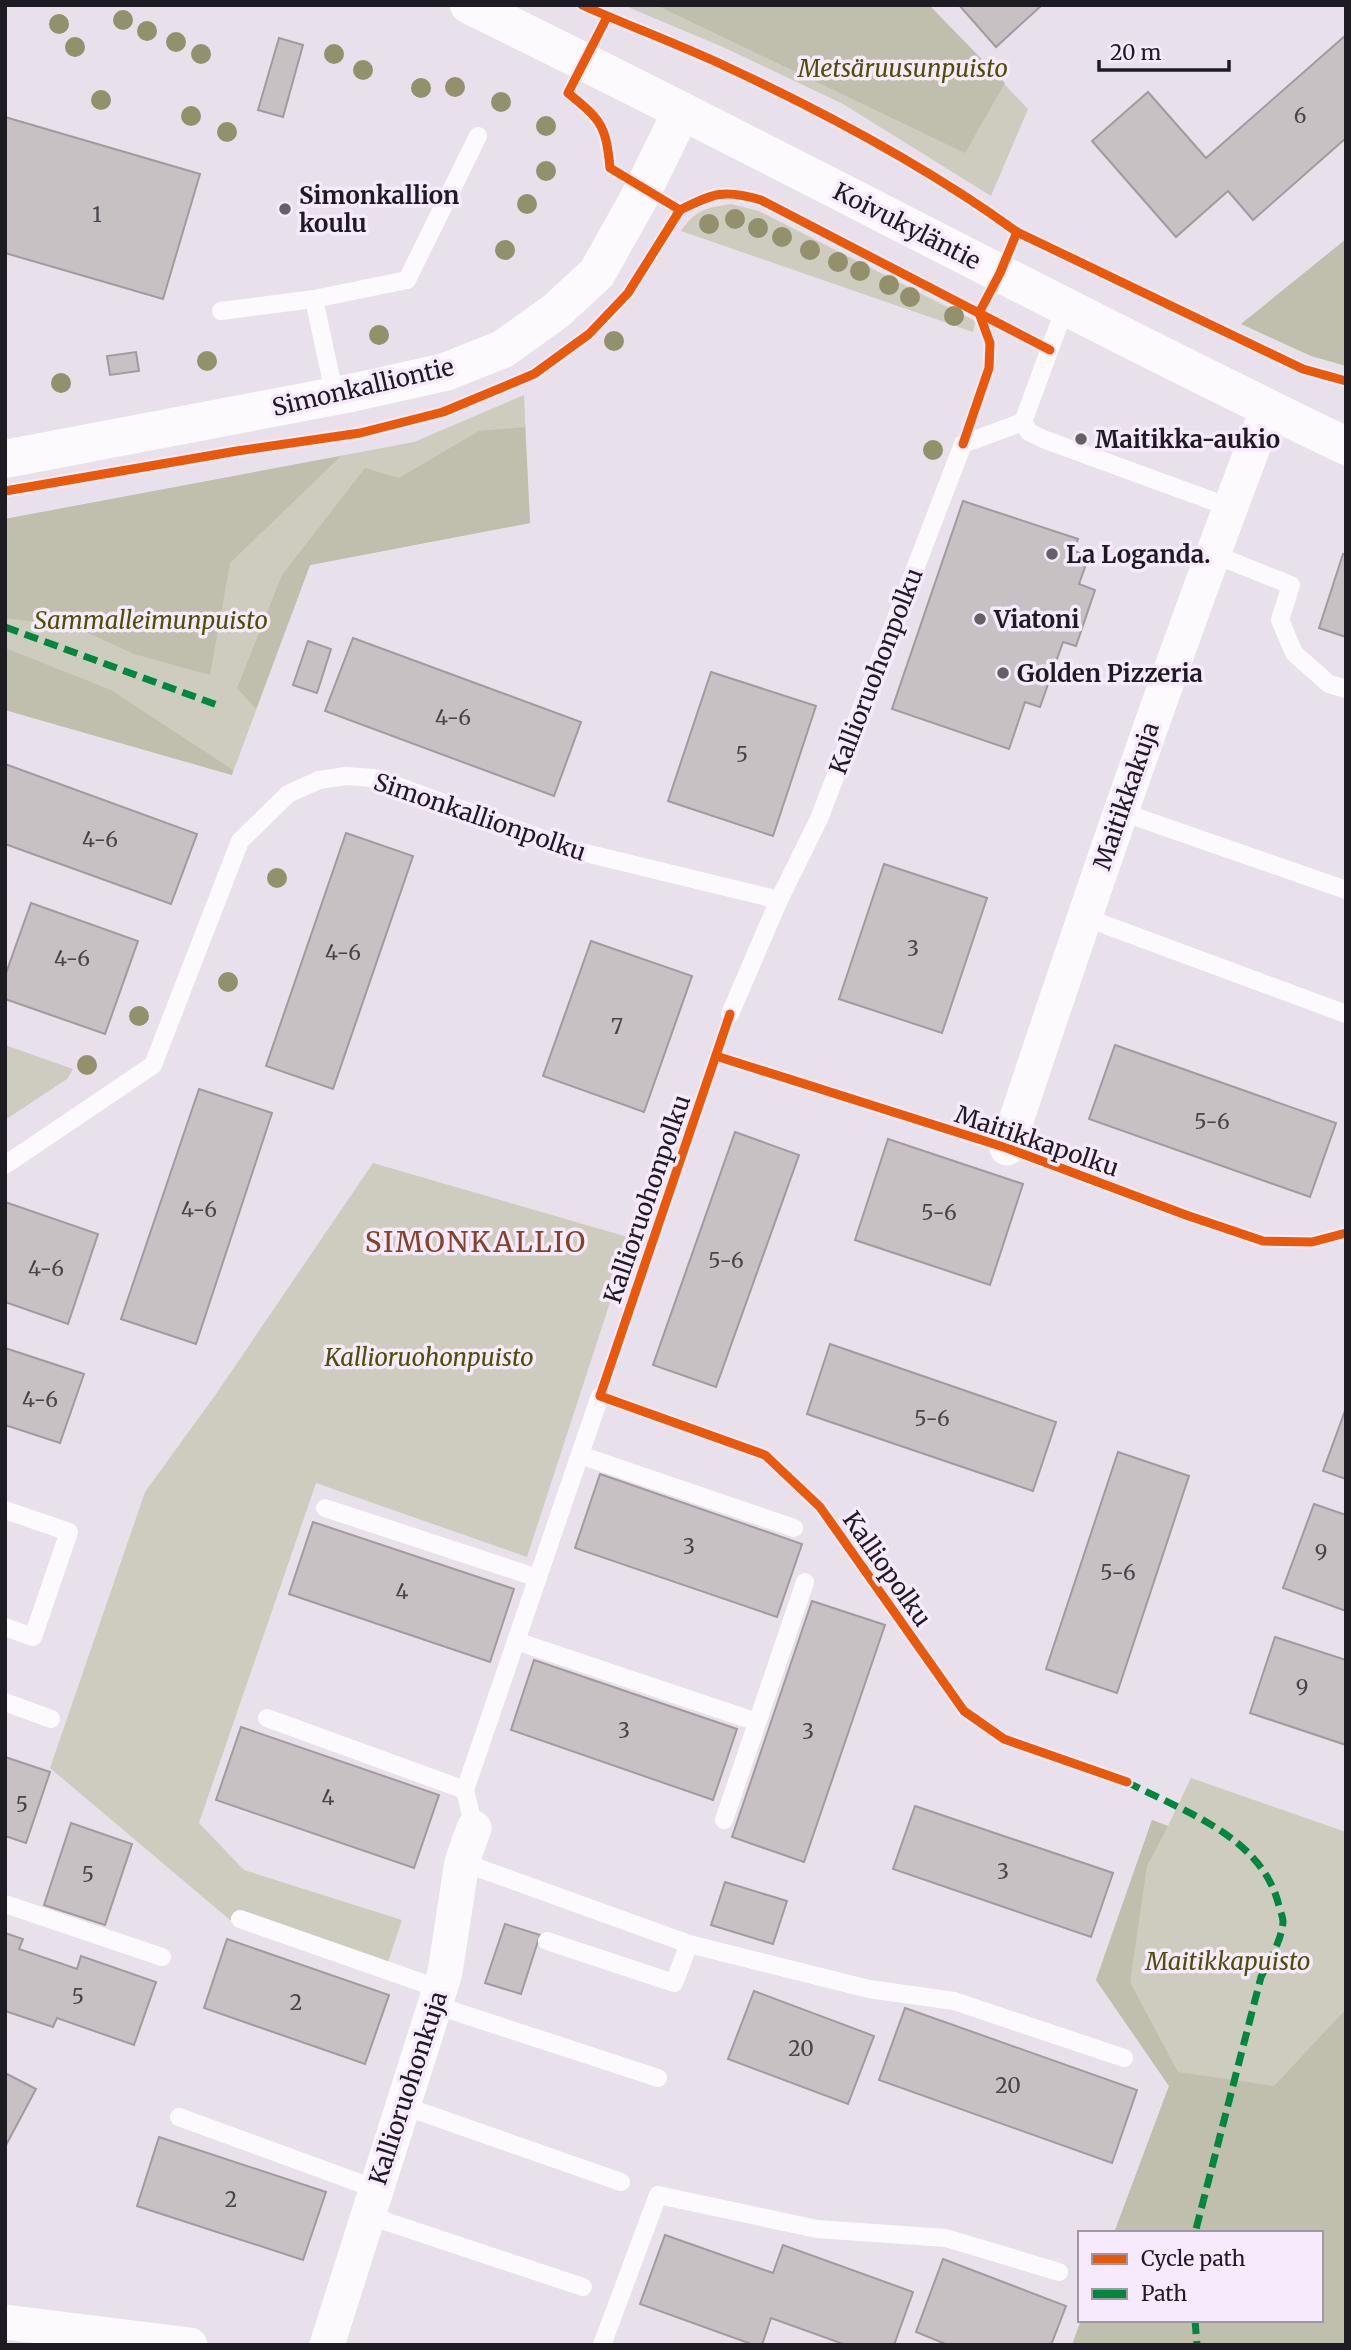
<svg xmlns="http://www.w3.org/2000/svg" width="1351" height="2350" font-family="Merriweather,serif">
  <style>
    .green { fill: #ceccbf }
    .forest { fill: #c0beac }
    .building { fill: #c8c1c4; stroke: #a19a9e; stroke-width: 2 }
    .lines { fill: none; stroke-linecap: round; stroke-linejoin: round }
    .lane { stroke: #fcfafc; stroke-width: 18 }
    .street { stroke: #fcfafc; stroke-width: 35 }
    .secondary { stroke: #fcfafc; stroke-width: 38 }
    .quiet { stroke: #00873e; stroke-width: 7; stroke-dasharray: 14 7; stroke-linecap: butt }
    .cycleway-casing { stroke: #f6eafc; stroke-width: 13 }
    .cycleway { stroke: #e8590c; stroke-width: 9 }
    .tree { fill: #93916c }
    .poi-dot { fill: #656068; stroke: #f6eafc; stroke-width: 2.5 }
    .labels { text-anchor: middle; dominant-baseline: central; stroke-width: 7; stroke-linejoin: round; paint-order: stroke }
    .number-label { font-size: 21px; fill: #49444a }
    .park-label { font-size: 24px; font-style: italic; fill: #4e4f04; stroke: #f6eafc }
    .poi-label { font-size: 24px; font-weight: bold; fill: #1f1b22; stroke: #f6eafc; text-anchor: start }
    .street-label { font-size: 24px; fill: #1f1b22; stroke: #f6eafc }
    .quarter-label { font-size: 28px; letter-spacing: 2px; fill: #854227; stroke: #f6eafc }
  </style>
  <rect width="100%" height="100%" fill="#e8e1eb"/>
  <g class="green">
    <polygon points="623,5 929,5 1028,109 991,196 843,104 725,48"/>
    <path d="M731,204L759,211L973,320L975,323L973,332L681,231C695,210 706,208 731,204Z"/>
    <polygon points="524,395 530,523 310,565 232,775 5,710 5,519 414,442"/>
    <polygon points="5,1045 73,1069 67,1079 5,1120"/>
    <polygon points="373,1163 631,1238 527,1557 316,1483 199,1823 244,1870 402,1920 384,1974 230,1920 50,1768 145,1492 216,1394"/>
    <polygon points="1191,1778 1346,1832 1346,2345 1072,2345 1081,2320 1321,2320 1321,2233 1114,2233 1169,2086 1096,1980 1152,1820 1168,1826"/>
  </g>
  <g class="forest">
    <polygon points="656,5 929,5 1005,83 965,153"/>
    <polygon points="1346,239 1346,366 1311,356 1241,324"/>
    <polygon points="525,427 530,523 310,565 256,709 237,688 282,575 365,468 399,478 479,431"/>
    <polygon points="341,456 230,563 210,675 134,654 75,627 5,618 5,519"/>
    <polygon points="5,648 111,690 233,770 232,775 5,710"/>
    <polygon points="1152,1820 1168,1826 1147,1866 1130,1982 1178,2072 1274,2086 1346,2009 1346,2345 1072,2345 1081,2320 1321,2320 1321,2233 1114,2233 1169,2086 1096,1980"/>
  </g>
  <g class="building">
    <polygon points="959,5 1042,5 996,47"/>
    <polygon points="1346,35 1346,138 1253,220 1228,191 1176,237 1092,141 1148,92 1206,158"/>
    <polygon points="279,38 303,45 283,117 258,110"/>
    <polygon points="5,117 200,174 163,299 5,253"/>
    <polygon points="136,352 139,371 110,375 107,356"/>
    <polygon points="963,501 1078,539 1074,551 1089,556 1079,584 1095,590 1076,646 1063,642 1040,707 1025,702 1009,749 892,709"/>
    <polygon points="1343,554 1346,555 1346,637 1319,628"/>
    <polygon points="353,638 581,722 554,796 325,711"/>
    <polygon points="308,641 331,649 317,693 293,685"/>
    <polygon points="711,672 816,706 773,836 668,801"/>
    <polygon points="5,764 197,834 171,904 5,844"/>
    <polygon points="346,833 413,856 333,1089 266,1066"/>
    <polygon points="884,864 987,898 942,1033 839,999"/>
    <polygon points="31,903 138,941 105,1034 5,999 5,976"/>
    <polygon points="591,941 692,976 644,1112 543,1076"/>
    <polygon points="1115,1045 1336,1123 1310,1197 1089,1119"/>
    <polygon points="199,1089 272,1113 196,1344 121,1319"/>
    <polygon points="735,1132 799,1155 716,1387 653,1365"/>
    <polygon points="888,1139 1023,1184 990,1285 855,1240"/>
    <polygon points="5,1202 98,1234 68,1324 5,1302"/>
    <polygon points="830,1344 1056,1422 1033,1491 807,1414"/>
    <polygon points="5,1348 84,1374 60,1443 5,1425"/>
    <polygon points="1346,1408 1346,1479 1323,1471"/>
    <polygon points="1118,1452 1189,1476 1117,1693 1046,1669"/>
    <polygon points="600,1474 802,1544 777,1617 575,1548"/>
    <polygon points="1314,1504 1346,1515 1346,1611 1283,1588"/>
    <polygon points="313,1522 514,1589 490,1662 289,1594"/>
    <polygon points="812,1601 885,1625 804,1862 732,1837"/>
    <polygon points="1275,1637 1346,1660 1346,1745 1250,1713"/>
    <polygon points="534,1660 737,1729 713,1800 511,1730"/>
    <polygon points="241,1727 439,1795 414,1868 216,1800"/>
    <polygon points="5,1757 50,1772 26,1843 5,1836"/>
    <polygon points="915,1806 1113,1873 1091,1937 893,1869"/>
    <polygon points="71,1823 132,1844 105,1925 44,1905"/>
    <polygon points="725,1882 787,1901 773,1944 711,1925"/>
    <polygon points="505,1924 540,1935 521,1994 485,1983"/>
    <polygon points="5,1933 23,1939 19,1949 77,1969 81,1956 156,1982 134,2045 57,2018 53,2027 5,2011"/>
    <polygon points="227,1939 389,1995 365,2064 204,2008"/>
    <polygon points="754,1991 874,2036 848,2104 728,2059"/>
    <polygon points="905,2008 1137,2090 1112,2163 879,2080"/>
    <polygon points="5,2073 36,2089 5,2147"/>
    <polygon points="159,2137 326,2192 303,2260 137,2206"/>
    <polygon points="665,2235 773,2273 783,2245 913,2292 894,2345 846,2345 771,2318 762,2345 754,2345 640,2304"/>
    <polygon points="943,2259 1066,2306 1051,2345 948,2345 916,2332"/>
  </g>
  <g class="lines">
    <g class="lane">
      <polyline points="314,299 335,397"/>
      <polyline points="1066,305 1023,422 1029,432 1043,439 1229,507"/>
      <polyline points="221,311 314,299 407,280 478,136"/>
      <polyline points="1213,554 1291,585 1280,620 1294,653 1329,684 1346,689"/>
      <polyline points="1119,811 1346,890"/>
      <polyline points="1084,917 1346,1014"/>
      <polyline points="730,1014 779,900 819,819 963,444 1023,422"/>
      <polyline points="5,1165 153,1065 240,841 288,794 319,780 346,776 375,778 573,850 779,900"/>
      <polyline points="580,1455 794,1528"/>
      <polyline points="325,1508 538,1578"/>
      <polyline points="5,1510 69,1532 33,1637 5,1627"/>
      <polyline points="516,1641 757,1722"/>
      <polyline points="5,1702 51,1719"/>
      <polyline points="267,1718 465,1790"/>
      <polyline points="724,1820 805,1582"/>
      <polyline points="474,1828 465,1790 600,1396"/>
      <polyline points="462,1862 689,1944 674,1983 547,1941"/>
      <polyline points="5,1904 162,1957"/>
      <polyline points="240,1919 440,1989"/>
      <polyline points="689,1944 869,1989 954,2001 1124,2058"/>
      <polyline points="435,2005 658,2078"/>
      <polyline points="404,2106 621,2182"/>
      <polyline points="179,2117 376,2189"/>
      <polyline points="367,2215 583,2287"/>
      <polyline points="602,2345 658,2195 817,2229 946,2238 1059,2272"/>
    </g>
    <g class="street">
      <path d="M1007,1148C1089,900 1174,653 1268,408"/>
      <polyline points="5,2322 190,2345"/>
      <polyline points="327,2345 440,1989 445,1972 462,1862 474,1828"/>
    </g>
    <g class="secondary">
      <path d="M469,5C763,148 1051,304 1346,446"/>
      <polyline points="5,459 351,393 445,372 503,349 556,311 597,273 639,198 682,111"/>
    </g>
    <g class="quiet">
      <polyline points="5,627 220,706"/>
      <path d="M1127,1782C1182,1811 1259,1835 1278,1902C1279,1908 1283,1916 1283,1922C1282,1939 1269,1962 1261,1977L1195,2233"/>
      <polyline points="1195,2320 1197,2345"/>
    </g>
    <g class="cycleway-casing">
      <g id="cycleway">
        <path d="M582,5C629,26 678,44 725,66C826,113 926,166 1017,232L1303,369L1346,381"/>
        <path d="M607,17L568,93C601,120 606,125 610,168L680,210C714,193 724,189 761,200L1050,350"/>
        <polyline points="963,444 989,368 990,343 979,313 1000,273 1017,232"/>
        <polyline points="5,491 237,451 360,433 443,412 534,374 589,334 628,293 680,210"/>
        <polyline points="730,1014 600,1396 765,1455 820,1507 964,1711 1004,1739 1127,1782"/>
        <polyline points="716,1056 1007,1148 1186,1215 1263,1241 1312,1242 1346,1233"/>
      </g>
    </g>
    <use href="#cycleway" class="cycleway"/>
  </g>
  <g class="tree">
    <circle cx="123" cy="20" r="10"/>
    <circle cx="59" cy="24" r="10"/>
    <circle cx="147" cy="31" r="10"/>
    <circle cx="176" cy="42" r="10"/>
    <circle cx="75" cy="47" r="10"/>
    <circle cx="201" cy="54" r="10"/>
    <circle cx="334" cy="54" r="10"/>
    <circle cx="363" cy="70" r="10"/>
    <circle cx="455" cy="87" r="10"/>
    <circle cx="421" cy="88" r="10"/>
    <circle cx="101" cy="100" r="10"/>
    <circle cx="501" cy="102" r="10"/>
    <circle cx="191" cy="116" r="10"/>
    <circle cx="546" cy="126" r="10"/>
    <circle cx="227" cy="132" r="10"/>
    <circle cx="546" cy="171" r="10"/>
    <circle cx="527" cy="204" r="10"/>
    <circle cx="735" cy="219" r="10"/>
    <circle cx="709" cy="224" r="10"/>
    <circle cx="758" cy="228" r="10"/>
    <circle cx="782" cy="237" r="10"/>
    <circle cx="505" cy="250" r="10"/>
    <circle cx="810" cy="250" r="10"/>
    <circle cx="838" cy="262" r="10"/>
    <circle cx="860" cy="271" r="10"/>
    <circle cx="889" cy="285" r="10"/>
    <circle cx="910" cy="297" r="10"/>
    <circle cx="954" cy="316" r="10"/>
    <circle cx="379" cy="335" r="10"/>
    <circle cx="614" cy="341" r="10"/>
    <circle cx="207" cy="361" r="10"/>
    <circle cx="61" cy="383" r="10"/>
    <circle cx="933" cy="450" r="10"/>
    <circle cx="277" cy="878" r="10"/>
    <circle cx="228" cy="982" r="10"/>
    <circle cx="139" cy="1016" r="10"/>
    <circle cx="87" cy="1065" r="10"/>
  </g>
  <g class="poi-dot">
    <circle cx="285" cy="209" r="7"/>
    <circle cx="1081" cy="439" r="7"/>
    <circle cx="1052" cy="554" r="7"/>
    <circle cx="980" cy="619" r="7"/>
    <circle cx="1003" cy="673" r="7"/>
  </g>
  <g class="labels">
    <g class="number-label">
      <text x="1300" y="115">6</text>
      <text x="97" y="214">1</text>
      <text x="453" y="717">4-6</text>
      <text x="742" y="754">5</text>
      <text x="100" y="839">4-6</text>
      <text x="913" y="948">3</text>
      <text x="343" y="952">4-6</text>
      <text x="72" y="958">4-6</text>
      <text x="617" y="1026">7</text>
      <text x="1212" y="1121">5-6</text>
      <text x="199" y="1209">4-6</text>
      <text x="939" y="1212">5-6</text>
      <text x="726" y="1260">5-6</text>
      <text x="46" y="1268">4-6</text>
      <text x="40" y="1399">4-6</text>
      <text x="932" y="1418">5-6</text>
      <text x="689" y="1546">3</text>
      <text x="1321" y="1552">9</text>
      <text x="1118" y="1572">5-6</text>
      <text x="402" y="1591">4</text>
      <text x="1302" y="1687">9</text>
      <text x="624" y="1730">3</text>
      <text x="808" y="1731">3</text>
      <text x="328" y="1797">4</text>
      <text x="22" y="1804">5</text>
      <text x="1003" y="1871">3</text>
      <text x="88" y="1874">5</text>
      <text x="78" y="1996">5</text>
      <text x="296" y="2002">2</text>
      <text x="801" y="2048">20</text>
      <text x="1008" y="2085">20</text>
      <text x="231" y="2199">2</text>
    </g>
    <g class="park-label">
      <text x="903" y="68">Metsäruusunpuisto</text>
      <text x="151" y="620">Sammalleimunpuisto</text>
      <text x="429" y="1357">Kallioruohonpuisto</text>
      <text x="1228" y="1961">Maitikkapuisto</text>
    </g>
    <g class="poi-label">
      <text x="299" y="195">Simonkallion<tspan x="299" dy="28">koulu</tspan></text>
      <text x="1095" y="439">Maitikka-aukio</text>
      <text x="1066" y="554">La Loganda.</text>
      <text x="994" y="619">Viatoni</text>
      <text x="1017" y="673">Golden Pizzeria</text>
    </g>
    <g class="street-label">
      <text transform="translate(907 226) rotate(27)">Koivukyläntie</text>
      <text transform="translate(363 387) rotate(-13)">Simonkalliontie</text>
      <text transform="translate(876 671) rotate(-69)">Kallioruohonpolku</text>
      <text transform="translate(1126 796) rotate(-71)">Maitikkakuja</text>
      <text transform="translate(480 817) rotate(19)">Simonkallionpolku</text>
      <text transform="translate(1037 1141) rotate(19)">Maitikkapolku</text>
      <text transform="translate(647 1199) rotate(-71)">Kallioruohonpolku</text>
      <text transform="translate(887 1569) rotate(55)">Kalliopolku</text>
      <text transform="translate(408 2088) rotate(-72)">Kallioruohonkuja</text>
    </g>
    <g class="quarter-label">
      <text x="476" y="1242">SIMONKALLIO</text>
    </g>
  </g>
  <rect width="1351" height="2350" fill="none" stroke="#1f1b22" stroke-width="14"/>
  <rect x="1078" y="2231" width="245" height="91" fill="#f6eafc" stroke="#a097a5" stroke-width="2"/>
  <rect x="1092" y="2254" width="35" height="10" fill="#e8590c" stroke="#a097a5" stroke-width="2"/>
  <text x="1141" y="2266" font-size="21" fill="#1f1b22">Cycle path</text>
  <rect x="1092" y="2289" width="35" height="10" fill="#00873e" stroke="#a097a5" stroke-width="2"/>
  <text x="1141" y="2301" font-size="21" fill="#1f1b22">Path</text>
  <path d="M1099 60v10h130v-10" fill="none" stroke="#1f1b22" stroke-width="3.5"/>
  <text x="1110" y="60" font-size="21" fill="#1f1b22" stroke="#f6eafc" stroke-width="5" paint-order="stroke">20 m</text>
</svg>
